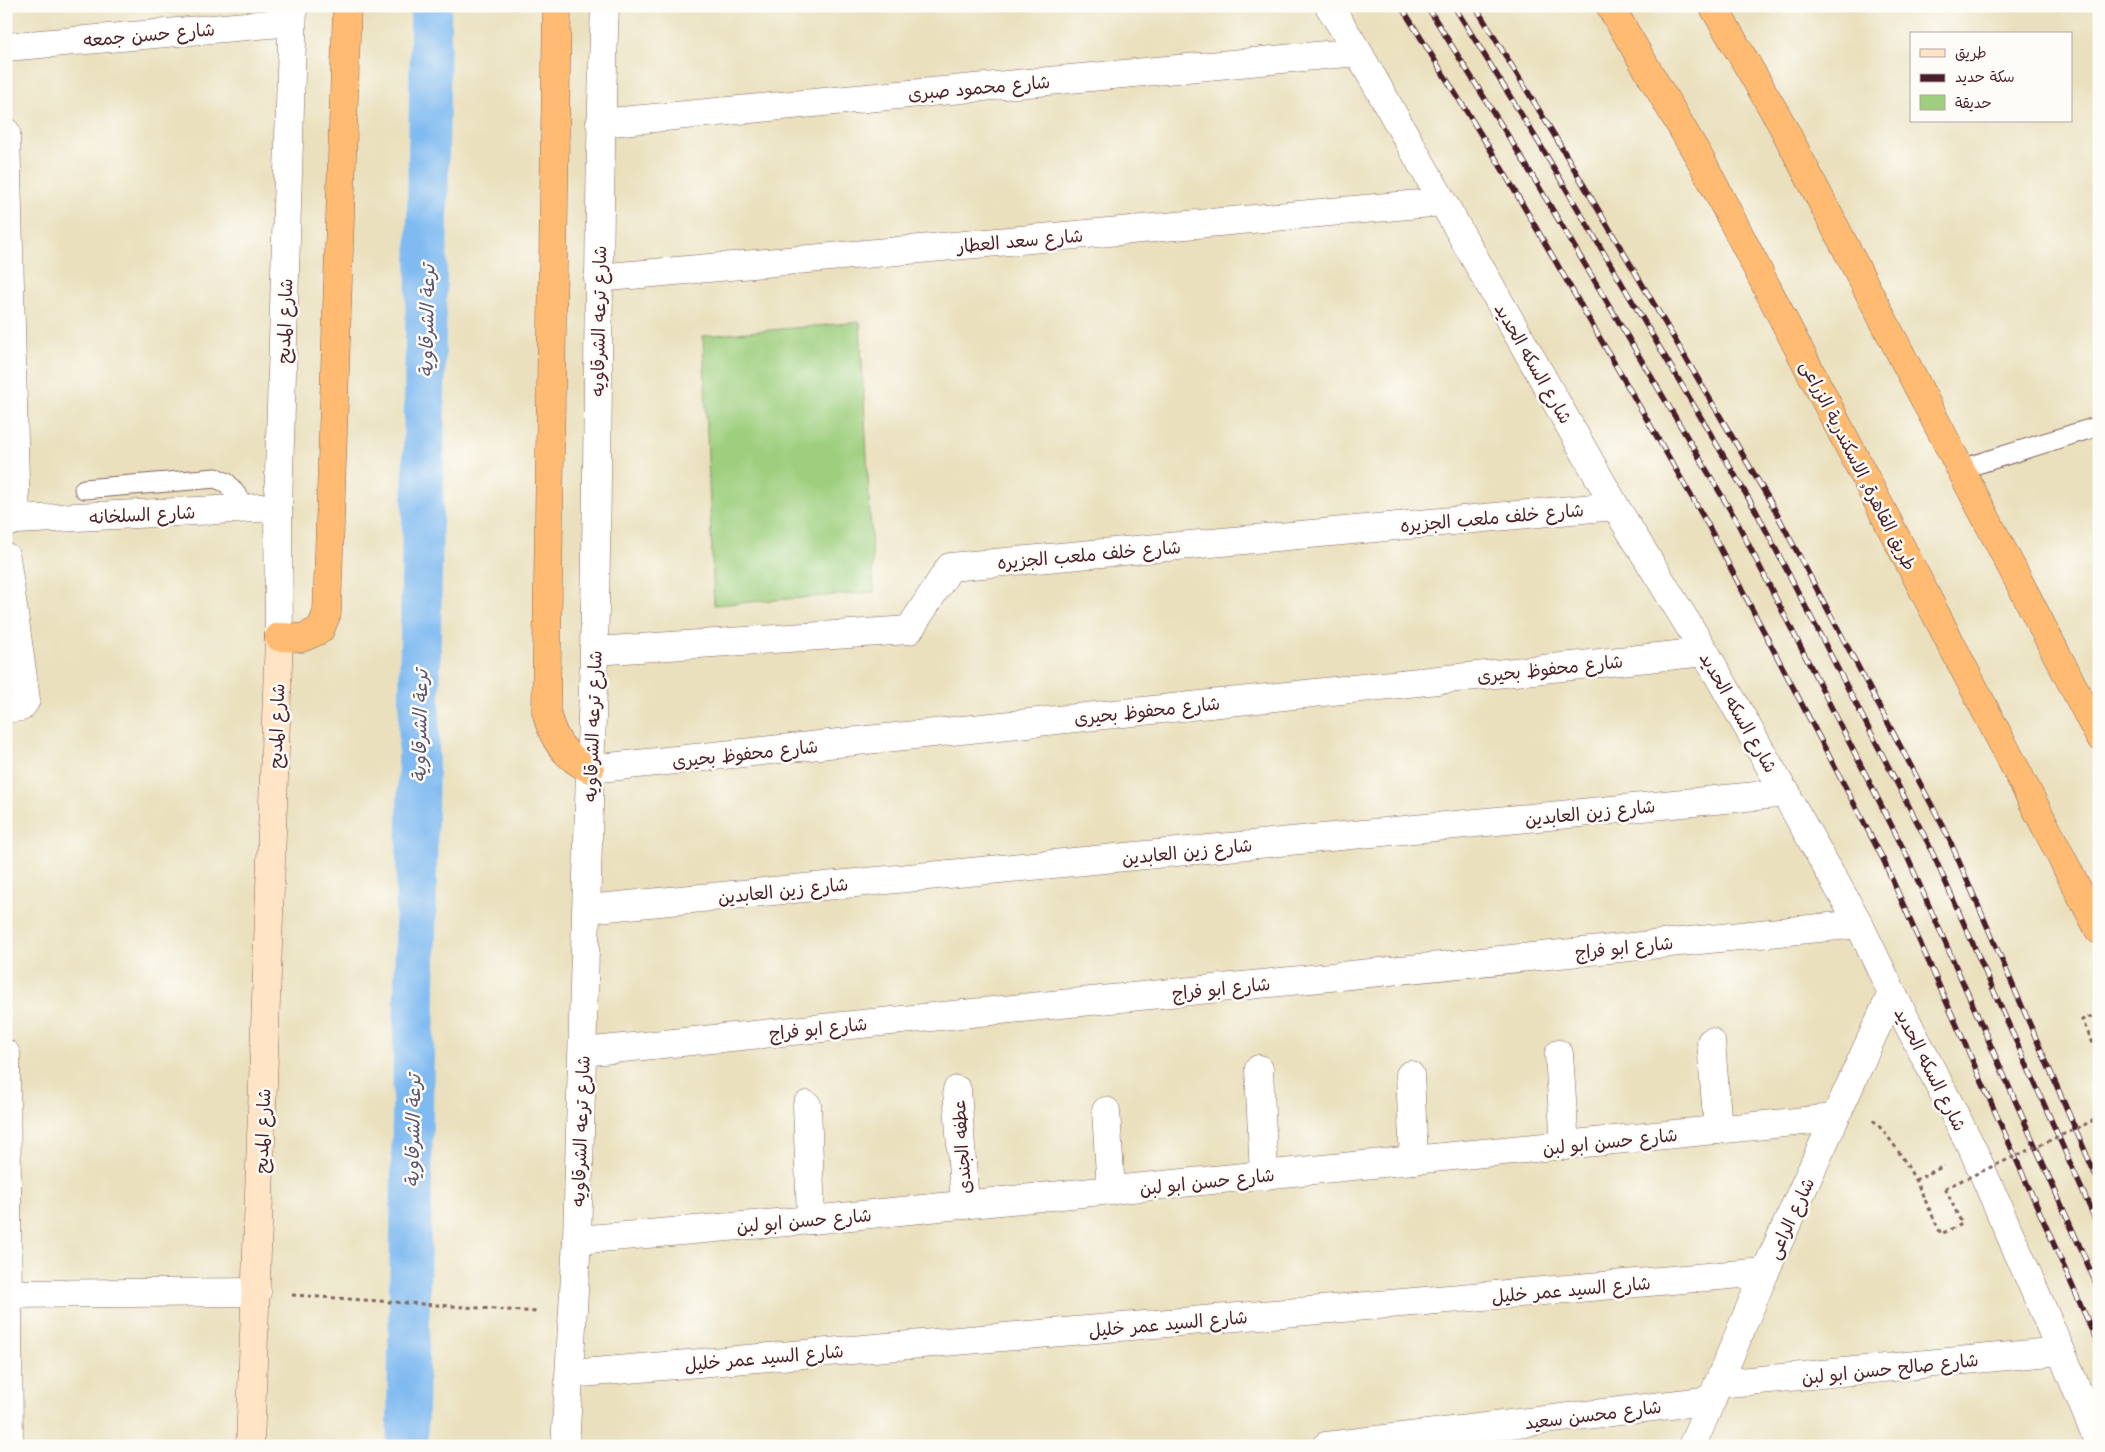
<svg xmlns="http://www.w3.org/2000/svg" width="2105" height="1452" font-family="Mali,'Playpen Sans Arabic',sans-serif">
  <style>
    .park { fill: #9ecf7e; stroke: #747754 }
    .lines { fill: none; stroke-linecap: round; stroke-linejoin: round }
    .canal { stroke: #7fbaf1; stroke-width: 41 }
    .service-casing { stroke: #82635e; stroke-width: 21 }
    .minor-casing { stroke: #82635e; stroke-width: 29 }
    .tertiary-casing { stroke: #82635e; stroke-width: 29 }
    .secondary-casing { stroke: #82635e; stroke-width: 29 }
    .trunk-casing { stroke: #82635e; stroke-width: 29 }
    .path { stroke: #82635e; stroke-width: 3; stroke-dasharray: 4 4; stroke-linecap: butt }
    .service { stroke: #fff; stroke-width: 19 }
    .minor { stroke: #fff; stroke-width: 28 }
    .tertiary { stroke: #fff; stroke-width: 28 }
    .secondary { stroke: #ffe4c6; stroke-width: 28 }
    .trunk { stroke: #ffbb71; stroke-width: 28 }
    .rail-casing { stroke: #4a1f2b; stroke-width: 5.5 }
    .rail { stroke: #fdfcf7; stroke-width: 4; stroke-dasharray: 11; stroke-linecap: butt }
    .path-bridge { stroke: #82635e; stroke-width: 3; stroke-dasharray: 4 4; stroke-linecap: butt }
    .labels { text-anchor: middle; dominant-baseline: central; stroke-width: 5; stroke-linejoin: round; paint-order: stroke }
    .street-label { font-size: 18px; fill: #4a1f2b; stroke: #fdfcf7 }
    .water-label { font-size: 19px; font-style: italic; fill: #5d5570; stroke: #fdfcf7 }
  </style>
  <rect width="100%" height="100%" fill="#fdfcf7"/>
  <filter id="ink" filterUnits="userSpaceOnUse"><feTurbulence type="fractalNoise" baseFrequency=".02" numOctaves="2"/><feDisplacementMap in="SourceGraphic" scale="10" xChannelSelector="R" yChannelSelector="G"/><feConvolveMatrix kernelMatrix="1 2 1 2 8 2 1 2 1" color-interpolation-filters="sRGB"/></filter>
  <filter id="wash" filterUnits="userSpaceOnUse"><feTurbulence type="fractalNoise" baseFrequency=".0096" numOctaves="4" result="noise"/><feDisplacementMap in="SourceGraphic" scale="20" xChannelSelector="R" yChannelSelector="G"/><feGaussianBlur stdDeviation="1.12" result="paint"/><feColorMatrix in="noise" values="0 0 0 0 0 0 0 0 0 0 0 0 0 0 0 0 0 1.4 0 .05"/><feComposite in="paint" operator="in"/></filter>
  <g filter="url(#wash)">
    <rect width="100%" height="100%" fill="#eae0bd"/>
    <polygon class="park" points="860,322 874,592 714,605 703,336"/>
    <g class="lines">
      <polyline class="canal" points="407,1446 431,6"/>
    </g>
  </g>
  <g filter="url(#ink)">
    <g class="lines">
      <g class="service-casing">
        <g id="service">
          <polyline points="1961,469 2099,426"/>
          <polyline points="84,489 216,478 227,483 248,509"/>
        </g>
      </g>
      <g class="minor-casing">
        <g id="minor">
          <path d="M605,6C595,260 601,515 590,769L1705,652"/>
          <polyline points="1329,6 1358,52 1615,506 1705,652 1859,924 1892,993 1974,1152 2061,1351 2099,1444"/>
          <polyline points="6,47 292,22"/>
          <polyline points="600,123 1358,52"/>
          <polyline points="6,132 16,520"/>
          <polyline points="598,278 1442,202"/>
          <polyline points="6,523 16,520 278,507"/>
          <polyline points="6,557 26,700 21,707 6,709"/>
          <polyline points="279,637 278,507 293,6"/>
          <polyline points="595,651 909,630 950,567 1615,506"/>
          <polyline points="587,909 1787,793"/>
          <polyline points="1711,1042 1718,1130"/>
          <polyline points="583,1052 1859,924"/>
          <polyline points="6,1054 9,1446"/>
          <polyline points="1559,1054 1565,1146"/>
          <polyline points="1259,1069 1264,1176"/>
          <polyline points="1410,1075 1414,1160"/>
          <polyline points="957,1090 965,1205"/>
          <polyline points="807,1105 811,1220"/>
          <polyline points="1106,1111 1111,1191"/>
          <polyline points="577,1240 811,1220 1835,1118"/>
          <polyline points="8,1294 257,1292"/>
          <polyline points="570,1374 1765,1272"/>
          <polyline points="1718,1384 2061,1351"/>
          <polyline points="1326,1446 1712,1400"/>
          <polyline points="1692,1446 1765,1272 1892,993"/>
        </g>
      </g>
      <g class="tertiary-casing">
        <polyline id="tertiary" points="565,1446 577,1240 590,769"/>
      </g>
      <g class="secondary-casing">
        <polyline id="secondary" points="250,1446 279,637"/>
      </g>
      <g class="trunk-casing">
        <g id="trunk">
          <path d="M557,6L546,711C552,738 564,757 590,769"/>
          <polyline points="1610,6 1702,162 2099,930"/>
          <polyline points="1713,6 1781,123 2099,736"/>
          <polyline points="279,637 302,638 320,630 327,613 347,6"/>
        </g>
      </g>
      <g class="path">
        <polyline points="2099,1013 2082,1020 2099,1056"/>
        <path d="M1873,1120C1905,1152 1922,1194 1941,1234L1962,1224L1945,1188"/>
        <polyline points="1915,1180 1944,1166"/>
        <polyline points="292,1295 537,1312"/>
      </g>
      <use href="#service" class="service"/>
      <use href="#minor" class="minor"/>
      <use href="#tertiary" class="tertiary"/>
      <use href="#secondary" class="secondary"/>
      <use href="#trunk" class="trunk"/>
      <g class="rail-casing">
        <g id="rail">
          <polyline points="1401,6 1498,162 1708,525 1883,859 2099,1346"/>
          <polyline points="1427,6 1520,155 1735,518 1906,854 2099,1290"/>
          <polyline points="1454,6 1539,143 1756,511 1929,845 2099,1228"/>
          <polyline points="1475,6 1553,133 1770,501 1947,834 2099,1183"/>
        </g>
      </g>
      <use href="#rail" class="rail"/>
      <polyline class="path-bridge" points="1945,1188 2099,1118"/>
    </g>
  </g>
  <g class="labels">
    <g class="street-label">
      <text transform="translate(149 34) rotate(-5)">شارع حسن جمعه</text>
      <text transform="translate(979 87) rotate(-5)">شارع محمود صبرى</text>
      <text transform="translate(1020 240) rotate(-5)">شارع سعد العطار</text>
      <text transform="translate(284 321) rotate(-88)">شارع المديح</text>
      <text transform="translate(598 321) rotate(-89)">شارع ترعه الشرقاويه</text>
      <text transform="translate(1534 363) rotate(60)">شارع السكه الحديد</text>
      <text transform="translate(1859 465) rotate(63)">طريق القاهرة, الاسكندرية الزراعى</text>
      <text transform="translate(142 514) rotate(-3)">شارع السلخانه</text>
      <text transform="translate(1492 517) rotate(-5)">شارع خلف ملعب الجزيره</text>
      <text transform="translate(1089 554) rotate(-5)">شارع خلف ملعب الجزيره</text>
      <text transform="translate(1550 668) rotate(-6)">شارع محفوظ بحيرى</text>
      <text transform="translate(1147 710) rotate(-6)">شارع محفوظ بحيرى</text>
      <text transform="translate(1739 712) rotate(60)">شارع السكه الحديد</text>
      <text transform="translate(276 726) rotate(-88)">شارع المديح</text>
      <text transform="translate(592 726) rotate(-88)">شارع ترعه الشرقاويه</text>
      <text transform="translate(745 753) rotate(-6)">شارع محفوظ بحيرى</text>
      <text transform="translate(1590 812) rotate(-6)">شارع زين العابدين</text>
      <text transform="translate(1187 851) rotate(-6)">شارع زين العابدين</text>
      <text transform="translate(783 890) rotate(-6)">شارع زين العابدين</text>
      <text transform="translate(1624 947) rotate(-6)">شارع ابو فراج</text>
      <text transform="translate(1221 988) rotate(-6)">شارع ابو فراج</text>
      <text transform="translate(818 1028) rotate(-6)">شارع ابو فراج</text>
      <text transform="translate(1931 1069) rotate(63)">شارع السكه الحديد</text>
      <text transform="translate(262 1131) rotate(-88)">شارع المديح</text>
      <text transform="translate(580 1131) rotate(-88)">شارع ترعه الشرقاويه</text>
      <text transform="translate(1610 1141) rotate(-6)">شارع حسن ابو لبن</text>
      <text transform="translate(961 1147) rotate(-94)">عطفه الجندى</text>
      <text transform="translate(1207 1181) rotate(-6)">شارع حسن ابو لبن</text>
      <text transform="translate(1790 1218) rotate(-65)">شارع الراعى</text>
      <text transform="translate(804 1220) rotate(-5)">شارع حسن ابو لبن</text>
      <text transform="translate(1571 1289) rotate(-5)">شارع السيد عمر خليل</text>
      <text transform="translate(1168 1323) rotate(-5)">شارع السيد عمر خليل</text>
      <text transform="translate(764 1357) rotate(-5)">شارع السيد عمر خليل</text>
      <text transform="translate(1890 1368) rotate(-6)">شارع صالح حسن ابو لبن</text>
      <text transform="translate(1593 1414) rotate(-7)">شارع محسن سعيد</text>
    </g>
    <g class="water-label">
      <text transform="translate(426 321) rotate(-89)">ترعة الشرقاوية</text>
      <text transform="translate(419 726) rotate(-89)">ترعة الشرقاوية</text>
      <text transform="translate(412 1131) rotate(-89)">ترعة الشرقاوية</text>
    </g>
  </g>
  <rect width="2105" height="1452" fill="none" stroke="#fdfcf7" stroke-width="25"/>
  <rect x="1910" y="32" width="162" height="90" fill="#fdfcf7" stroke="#b5a4a5"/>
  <rect x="1920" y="49" width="25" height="8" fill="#ffe4c6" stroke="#b5a4a5"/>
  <text x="1955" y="58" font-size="15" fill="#4a1f2b">طريق</text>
  <rect x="1920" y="74" width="25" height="8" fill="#4a1f2b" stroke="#b5a4a5"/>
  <text x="1955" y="82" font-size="15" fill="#4a1f2b">سكة حديد</text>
  <rect x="1920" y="95" width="25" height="15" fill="#9ecf7e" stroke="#b5a4a5"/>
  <text x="1955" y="108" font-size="15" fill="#4a1f2b">حديقة</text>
</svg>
